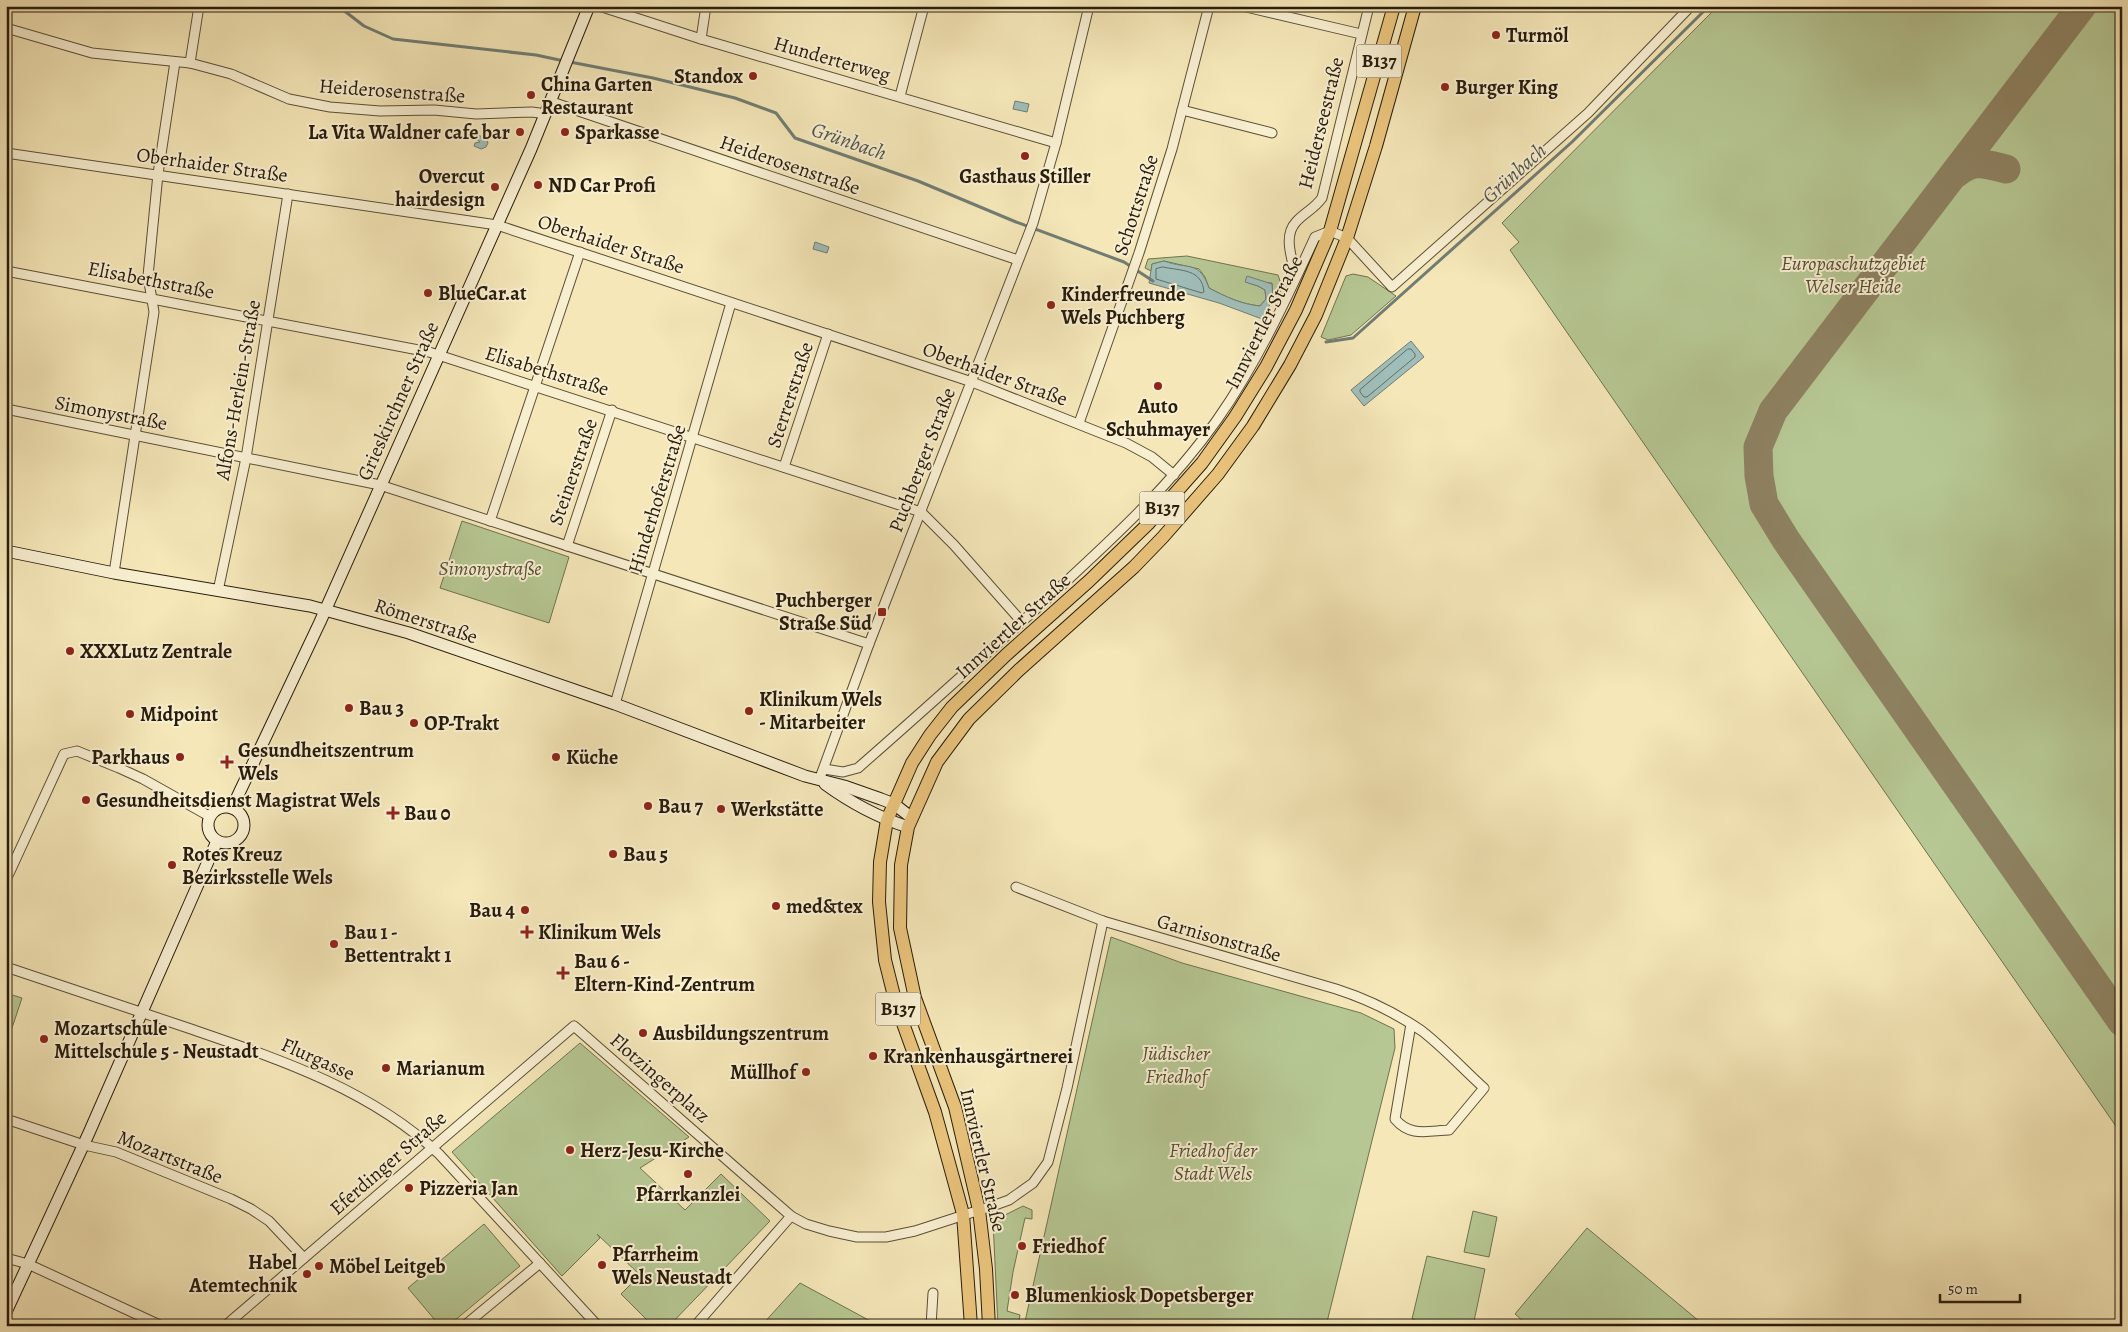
<svg xmlns="http://www.w3.org/2000/svg" width="2128" height="1332" font-family="Alegreya,serif">
  <style>
    .green { fill: #b6c793; stroke: #6f7250 }
    .water { fill: #a0beb9; stroke: #707d74 }
    .lines { fill: none; stroke-linecap: round; stroke-linejoin: round }
    .shore { stroke: #646d62; stroke-width: 1 }
    .stream { stroke: #707d74; stroke-width: 3 }
    .taxiway { stroke: #8e8262; stroke-width: 29 }
    .street-casing { stroke: #5b4f37; stroke-width: 11 }
    .secondary-casing { stroke: #281c0c; stroke-width: 13 }
    .primary-casing { stroke: #281c0c; stroke-width: 14 }
    .street { stroke: #f8efd1; stroke-width: 9 }
    .secondary { stroke: #f8efd1; stroke-width: 11 }
    .primary { stroke: #eac47c; stroke-width: 12 }
    .poi-dot { fill: #8f2418; stroke: #f8efd1; stroke-width: 2 }
    .labels { text-anchor: middle; dominant-baseline: central; stroke-width: 4; stroke-linejoin: round; paint-order: stroke }
    .shield { fill: #f8efd1; stroke: #665b47; stroke-width: 1 }
    .shield-label { font-size: 19px; font-weight: bold; fill: #281c0c }
    .poi-label { font-size: 20px; font-weight: bold; fill: #281c0c; stroke: #f8efd1; text-anchor: start }
    .street-label { font-size: 20px; fill: #281c0c; stroke: #f8efd1 }
    .park-label { font-size: 20px; font-style: italic; fill: #534f34; stroke: #f8efd1 }
    .water-label { font-size: 21px; font-style: italic; fill: #525549; stroke: #f8efd1 }
  </style>
  <rect width="100%" height="100%" fill="#f5e7b8"/>
  <filter id="stains"><feTurbulence type="fractalNoise" baseFrequency=".004" numOctaves="4"/><feColorMatrix values="0 0 0 0 .2 0 0 0 0 .09 0 0 0 0 .02 0 0 0 .5 -.17"/></filter>
  <radialGradient id="worn" r=".72"><stop offset=".6" stop-color="#630" stop-opacity="0"/><stop offset="1" stop-color="#630" stop-opacity=".3"/></radialGradient>
  <g class="green">
    <polygon points="1718,6 2122,6 2122,1135 1510,250 1519,242 1502,223"/>
    <path d="M1187,256L1278,275L1282,287L1277,301L1273,299L1272,283L1246,282L1258,286L1265,290L1266,299L1260,306C1241,304 1226,297 1209,288L1205,277L1199,269L1164,261L1152,264L1151,271L1145,268L1148,259Z"/>
    <polygon points="1353,274 1368,277 1396,296 1351,335 1328,340 1321,337 1346,276"/>
    <polygon points="462,521 569,557 549,623 440,588"/>
    <polygon points="1111,937 1182,963 1361,1013 1394,1029 1395,1048 1326,1326 1024,1326"/>
    <polygon points="6,993 22,998 6,1046"/>
    <polygon points="580,1043 689,1137 640,1168 685,1210 721,1174 770,1221 669,1326 653,1326 621,1294 640,1275 597,1234 600,1238 562,1276 452,1152"/>
    <polygon points="1023,1206 1032,1210 1032,1219 1025,1218 1013,1272 1007,1311 1020,1315 1018,1326 998,1326 993,1221"/>
    <polygon points="1473,1211 1497,1217 1489,1257 1464,1252"/>
    <polygon points="484,1224 520,1266 448,1326 440,1326 408,1288"/>
    <polygon points="1587,1228 1705,1326 1529,1326 1515,1314"/>
    <polygon points="1427,1256 1485,1269 1473,1326 1431,1326 1412,1319"/>
    <polygon points="800,1283 874,1323 872,1326 761,1326"/>
  </g>
  <g class="water">
    <polygon points="1015,101 1029,104 1027,112 1013,109"/>
    <polygon points="477,135 486,138 488,143 486,147 481,149 474,146 475,143 480,142 476,139"/>
    <polygon points="815,242 829,247 827,253 813,249"/>
    <path d="M1164,261C1189,270 1199,260 1209,288C1226,297 1241,304 1260,306L1266,299L1265,290L1258,286L1245,282L1247,276L1272,284L1273,299L1262,319L1219,303L1149,283L1152,264Z"/>
    <polygon points="1411,341 1424,357 1364,406 1351,390"/>
  </g>
  <g class="lines">
    <g class="shore">
      <path d="M1163,267C1182,271 1202,269 1204,292L1202,293L1156,279V269Z"/>
      <polygon points="1408,349 1411,349 1415,354 1415,357 1367,397 1364,397 1360,392 1360,390"/>
    </g>
    <g class="stream">
      <polyline points="338,6 364,26 393,39 536,55 564,61"/>
      <polyline points="570,62 653,78 735,98 776,113 795,138 918,181 1016,222 1124,262 1153,281"/>
      <polyline points="1326,342 1353,338 1572,142 1709,6"/>
    </g>
    <g class="taxiway">
      <polyline points="2082,6 1773,411 1758,447 1759,476 1764,504 1786,540 2122,1022"/>
      <path d="M1955,174C1974,159 1983,163 2006,169"/>
    </g>
    <g class="street-casing">
      <g id="street">
        <polyline points="599,6 701,39 1056,143"/>
        <polyline points="1242,6 1361,34"/>
        <polyline points="6,28 92,53 190,63 231,74 289,99 330,107 380,111 434,110 476,114 532,112 546,114"/>
        <polyline points="701,39 706,6"/>
        <polyline points="190,63 199,6"/>
        <polyline points="900,96 924,6"/>
        <polyline points="552,102 1018,260"/>
        <polyline points="1182,110 1272,133"/>
        <polyline points="6,153 497,225 972,382 1126,443 1152,457 1174,475"/>
        <polyline points="6,271 429,352 921,512 954,545 1022,622"/>
        <path d="M1294,279L1295,274C1292,257 1283,236 1296,222C1305,212 1313,210 1322,198L1369,6"/>
        <polyline points="6,409 380,485 869,644"/>
        <polyline points="1079,423 1139,253 1172,149 1209,6"/>
        <polyline points="784,467 828,334"/>
        <polyline points="490,521 580,252"/>
        <polyline points="567,546 612,410"/>
        <polyline points="114,573 154,312 148,276 158,174 175,62"/>
        <polyline points="218,591 246,458 288,194"/>
        <polyline points="615,704 731,303"/>
        <path d="M824,769L843,772L858,768C921,713 984,656 1046,600C1108,543 1169,488 1217,420C1257,363 1286,300 1315,237L1330,231L1347,238L1392,287L1588,113L1691,6"/>
        <polyline points="821,775 869,644 1033,223 1056,143 1089,6"/>
        <polyline points="6,880 64,754 77,751 119,768 143,779 209,816"/>
        <path d="M1016,887L1103,921L1336,989C1367,999 1396,1013 1422,1031C1444,1048 1464,1070 1484,1088L1449,1130C1427,1131 1410,1137 1395,1119L1411,1024"/>
        <path d="M6,967C69,988 131,1009 194,1030C281,1060 371,1090 439,1154L598,1326"/>
        <polyline points="6,1119 84,1145 116,1152 231,1199 251,1209 269,1221 304,1258"/>
        <polyline points="6,1258 28,1264 162,1326"/>
        <polyline points="225,1326 574,1026 791,1216 806,1224 829,1231 857,1237 886,1237 915,1231 995,1205 1009,1200 1033,1183 1048,1162 1067,1088 1103,921"/>
        <polyline points="464,1326 540,1263"/>
        <polyline points="695,1326 791,1216"/>
        <polyline points="931,1326 933,1293"/>
      </g>
    </g>
    <g class="secondary-casing">
      <g id="secondary">
        <polyline points="6,551 114,573 310,606 409,633 615,704 805,776 844,786 881,799 894,804 912,818"/>
        <path d="M825,784C851,803 877,817 908,827"/>
        <circle cx="226" cy="825" r="18"/>
        <polyline points="232,808 320,622 531,149 589,6"/>
        <polyline points="6,1312 88,1135 217,841"/>
      </g>
    </g>
    <g class="primary-casing">
      <g id="primary">
        <polyline points="971,1326 963,1214 935,1112 896,1004 885,960 879,902 880,862 887,820 912,763 930,735 952,707 1006,655 1089,581 1148,524 1202,463 1235,417 1266,367 1296,310 1330,231 1394,6"/>
        <polyline points="989,1326 986,1269 979,1210 955,1107 915,998 900,928 901,865 908,827 937,762 969,719 1019,670 1134,567 1163,537 1218,474 1253,426 1290,365 1316,315 1347,238 1376,146 1415,6"/>
      </g>
    </g>
    <use href="#street" class="street"/>
    <use href="#secondary" class="secondary"/>
    <use href="#primary" class="primary"/>
  </g>
  <g class="poi-dot">
    <circle cx="1496" cy="35" r="5"/>
    <circle cx="753" cy="76" r="5"/>
    <circle cx="1445" cy="87" r="5"/>
    <circle cx="531" cy="95" r="5"/>
    <circle cx="520" cy="132" r="5"/>
    <circle cx="565" cy="132" r="5"/>
    <circle cx="1025" cy="156" r="5"/>
    <circle cx="538" cy="185" r="5"/>
    <circle cx="495" cy="187" r="5"/>
    <circle cx="428" cy="293" r="5"/>
    <circle cx="1051" cy="305" r="5"/>
    <circle cx="1158" cy="386" r="5"/>
    <rect x="877" y="607" width="10" height="10" rx="2.5"/>
    <circle cx="70" cy="651" r="5"/>
    <circle cx="349" cy="708" r="5"/>
    <circle cx="749" cy="711" r="5"/>
    <circle cx="130" cy="714" r="5"/>
    <circle cx="414" cy="723" r="5"/>
    <circle cx="180" cy="757" r="5"/>
    <circle cx="556" cy="757" r="5"/>
    <path d="M224.5 754.5h5v5h5v5h-5v5h-5v-5h-5v-5h5z"/>
    <circle cx="86" cy="800" r="5"/>
    <circle cx="648" cy="806" r="5"/>
    <circle cx="721" cy="809" r="5"/>
    <path d="M390.5 805.5h5v5h5v5h-5v5h-5v-5h-5v-5h5z"/>
    <circle cx="613" cy="854" r="5"/>
    <circle cx="172" cy="865" r="5"/>
    <circle cx="776" cy="906" r="5"/>
    <circle cx="525" cy="910" r="5"/>
    <path d="M524.5 924.5h5v5h5v5h-5v5h-5v-5h-5v-5h5z"/>
    <circle cx="334" cy="944" r="5"/>
    <path d="M560.5 965.5h5v5h5v5h-5v5h-5v-5h-5v-5h5z"/>
    <circle cx="643" cy="1033" r="5"/>
    <circle cx="44" cy="1039" r="5"/>
    <circle cx="873" cy="1056" r="5"/>
    <circle cx="386" cy="1068" r="5"/>
    <circle cx="806" cy="1072" r="5"/>
    <circle cx="570" cy="1150" r="5"/>
    <circle cx="688" cy="1174" r="5"/>
    <circle cx="409" cy="1188" r="5"/>
    <circle cx="1022" cy="1246" r="5"/>
    <circle cx="602" cy="1265" r="5"/>
    <circle cx="319" cy="1266" r="5"/>
    <circle cx="307" cy="1274" r="5"/>
    <circle cx="1015" cy="1295" r="5"/>
  </g>
  <g class="labels">
    <g class="shield">
      <rect x="1356.5" y="44.5" width="45" height="33" rx="4"/>
      <rect x="1139.5" y="491.5" width="45" height="33" rx="4"/>
      <rect x="875.5" y="992.5" width="45" height="33" rx="4"/>
    </g>
    <g class="shield-label">
      <text x="1379" y="61">B137</text>
      <text x="1162" y="508">B137</text>
      <text x="898" y="1009">B137</text>
    </g>
    <g class="poi-label">
      <text x="1506" y="35">Turmöl</text>
      <text x="743" y="76" text-anchor="end">Standox</text>
      <text x="541" y="84">China Garten<tspan x="541" dy="23">Restaurant</tspan></text>
      <text x="1455" y="87">Burger King</text>
      <text x="510" y="132" text-anchor="end">La Vita Waldner cafe bar</text>
      <text x="575" y="132">Sparkasse</text>
      <text x="485" y="176" text-anchor="end">Overcut<tspan x="485" dy="23">hairdesign</tspan></text>
      <text x="1025" y="176" text-anchor="middle">Gasthaus Stiller</text>
      <text x="548" y="185">ND Car Profi</text>
      <text x="438" y="293">BlueCar.at</text>
      <text x="1061" y="294">Kinderfreunde<tspan x="1061" dy="23">Wels Puchberg</tspan></text>
      <text x="1158" y="406" text-anchor="middle">Auto<tspan x="1158" dy="23">Schuhmayer</tspan></text>
      <text x="872" y="600" text-anchor="end">Puchberger<tspan x="872" dy="23">Straße Süd</tspan></text>
      <text x="80" y="651">XXXLutz Zentrale</text>
      <text x="759" y="699">Klinikum Wels<tspan x="759" dy="23">- Mitarbeiter</tspan></text>
      <text x="359" y="708">Bau 3</text>
      <text x="140" y="714">Midpoint</text>
      <text x="424" y="723">OP-Trakt</text>
      <text x="238" y="750">Gesundheitszentrum<tspan x="238" dy="23">Wels</tspan></text>
      <text x="170" y="757" text-anchor="end">Parkhaus</text>
      <text x="566" y="757">Küche</text>
      <text x="96" y="800">Gesundheitsdienst Magistrat Wels</text>
      <text x="658" y="806">Bau 7</text>
      <text x="731" y="809">Werkstätte</text>
      <text x="404" y="813">Bau 0</text>
      <text x="182" y="854">Rotes Kreuz<tspan x="182" dy="23">Bezirksstelle Wels</tspan></text>
      <text x="623" y="854">Bau 5</text>
      <text x="786" y="906">med&amp;tex</text>
      <text x="515" y="910" text-anchor="end">Bau 4</text>
      <text x="344" y="932">Bau 1 -<tspan x="344" dy="23">Bettentrakt 1</tspan></text>
      <text x="538" y="932">Klinikum Wels</text>
      <text x="574" y="961">Bau 6 -<tspan x="574" dy="23">Eltern-Kind-Zentrum</tspan></text>
      <text x="54" y="1028">Mozartschule<tspan x="54" dy="23">Mittelschule 5 - Neustadt</tspan></text>
      <text x="653" y="1033">Ausbildungszentrum</text>
      <text x="883" y="1056">Krankenhausgärtnerei</text>
      <text x="396" y="1068">Marianum</text>
      <text x="796" y="1072" text-anchor="end">Müllhof</text>
      <text x="580" y="1150">Herz-Jesu-Kirche</text>
      <text x="419" y="1188">Pizzeria Jan</text>
      <text x="688" y="1194" text-anchor="middle">Pfarrkanzlei</text>
      <text x="1032" y="1246">Friedhof</text>
      <text x="612" y="1254">Pfarrheim<tspan x="612" dy="23">Wels Neustadt</tspan></text>
      <text x="297" y="1262" text-anchor="end">Habel<tspan x="297" dy="23">Atemtechnik</tspan></text>
      <text x="329" y="1266">Möbel Leitgeb</text>
      <text x="1025" y="1295">Blumenkiosk Dopetsberger</text>
    </g>
    <g class="street-label">
      <text transform="translate(832 59) rotate(16)">Hunderterweg</text>
      <text transform="translate(392 91) rotate(4)">Heiderosenstraße</text>
      <text transform="translate(1321 123) rotate(-76)">Heiderseestraße</text>
      <text transform="translate(212 165) rotate(8)">Oberhaider Straße</text>
      <text transform="translate(790 165) rotate(19)">Heiderosenstraße</text>
      <text transform="translate(1136 205) rotate(-72)">Schottstraße</text>
      <text transform="translate(611 244) rotate(18)">Oberhaider Straße</text>
      <text transform="translate(151 280) rotate(11)">Elisabethstraße</text>
      <text transform="translate(1264 322) rotate(-63)">Innviertler Straße</text>
      <text transform="translate(547 371) rotate(17)">Elisabethstraße</text>
      <text transform="translate(995 374) rotate(20)">Oberhaider Straße</text>
      <text transform="translate(238 390) rotate(-80)">Alfons-Herlein-Straße</text>
      <text transform="translate(790 395) rotate(-72)">Sterrerstraße</text>
      <text transform="translate(398 401) rotate(-66)">Grieskirchner Straße</text>
      <text transform="translate(111 413) rotate(11)">Simonystraße</text>
      <text transform="translate(922 460) rotate(-69)">Puchberger Straße</text>
      <text transform="translate(573 472) rotate(-71)">Steinerstraße</text>
      <text transform="translate(657 499) rotate(-73)">Hinderhoferstraße</text>
      <text transform="translate(426 621) rotate(18)">Römerstraße</text>
      <text transform="translate(1013 626) rotate(-42)">Innviertler Straße</text>
      <text transform="translate(1219 938) rotate(16)">Garnisonstraße</text>
      <text transform="translate(318 1059) rotate(24)">Flurgasse</text>
      <text transform="translate(660 1078) rotate(41)">Flotzingerplatz</text>
      <text transform="translate(170 1157) rotate(22)">Mozartstraße</text>
      <text transform="translate(983 1160) rotate(77)">Innviertler Straße</text>
      <text transform="translate(388 1163) rotate(-41)">Eferdinger Straße</text>
    </g>
    <g class="park-label">
      <text x="1853" y="263">Europaschutzgebiet<tspan x="1853" dy="23">Welser Heide</tspan></text>
      <text x="490" y="568">Simonystraße</text>
      <text x="1176" y="1053">Jüdischer<tspan x="1176" dy="23">Friedhof</tspan></text>
      <text x="1213" y="1150">Friedhof der<tspan x="1213" dy="23">Stadt Wels</tspan></text>
    </g>
    <g class="water-label">
      <text transform="translate(849 141) rotate(19)">Grünbach</text>
      <text transform="translate(1514 173) rotate(-42)">Grünbach</text>
    </g>
  </g>
  <rect width="2128" height="1332" fill="none" stroke="#f5e7b8" stroke-width="25"/>
  <rect x="8" y="8" width="2113" height="1317" fill="none" stroke="#281c0c" stroke-width="2.5"/>
  <rect x="12" y="12" width="2103" height="1307" fill="none" stroke="#281c0c"/>
  <path d="M1940 1294v8h80v-8" fill="none" stroke="#281c0c" stroke-width="2.5"/>
  <text x="1948" y="1294" font-size="15" fill="#281c0c" stroke="#f8efd1" stroke-width="4" paint-order="stroke">50 m</text>
  <rect width="100%" height="100%" filter="url(#stains)"/>
  <rect width="100%" height="100%" fill="url(#worn)"/>
</svg>
